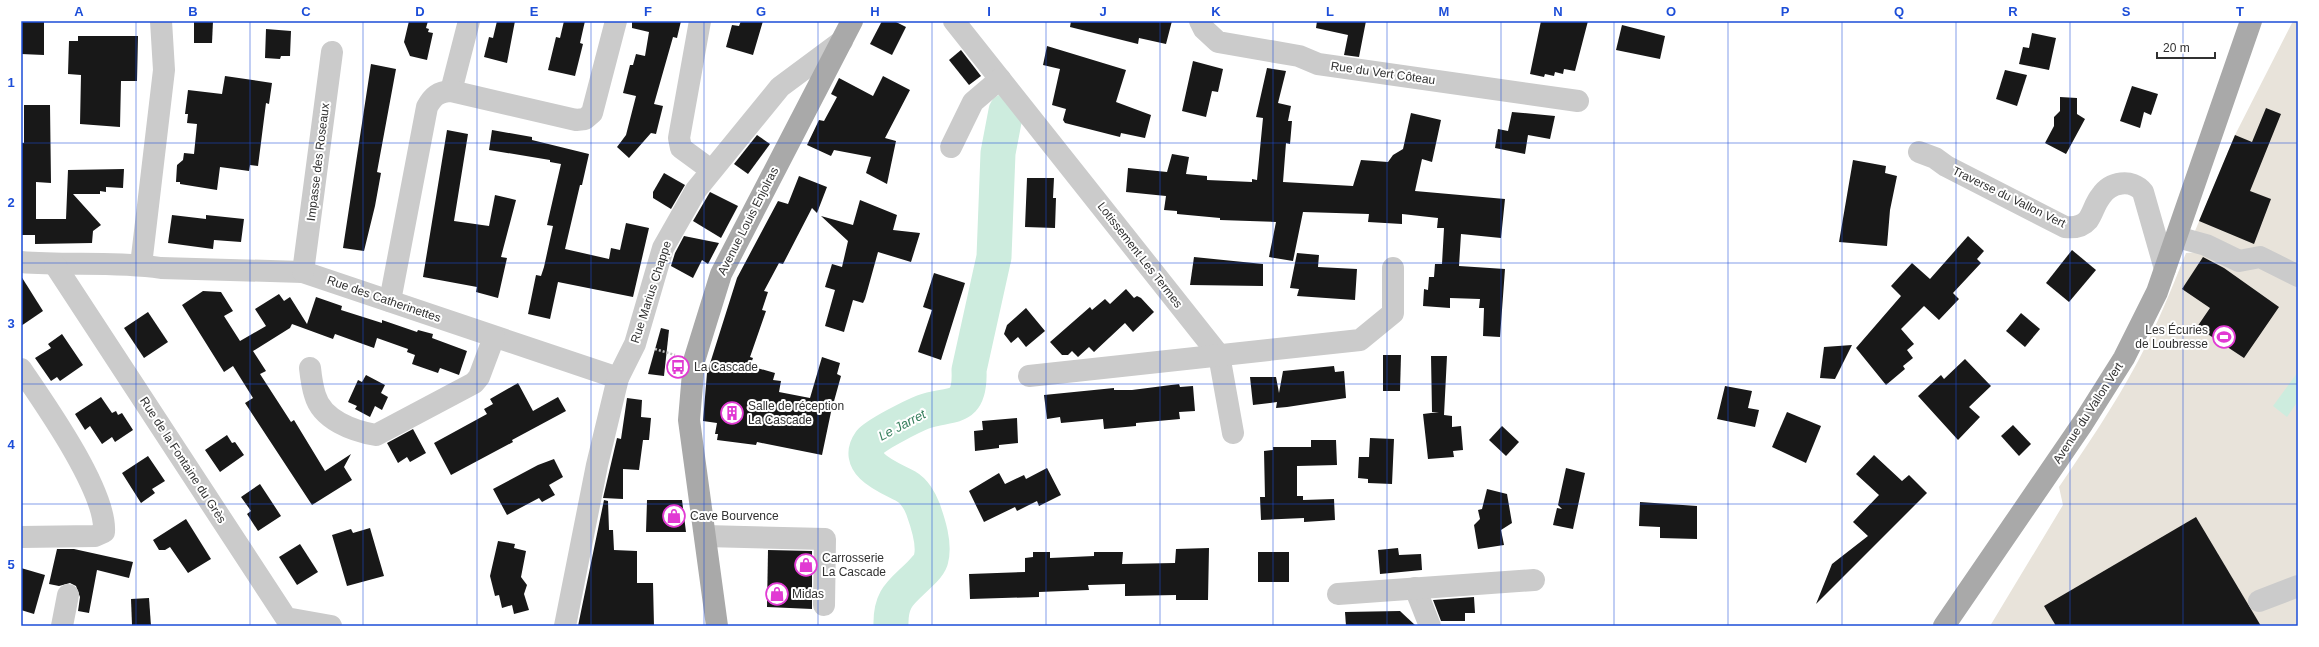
<svg xmlns="http://www.w3.org/2000/svg" width="2319" height="647" font-family="Helvetica,sans-serif">
  <style>
    .green { fill: #e8e3da }
    .water { fill: #cdecde }
    .lines { fill: none; stroke-linecap: round; stroke-linejoin: round }
    .river { stroke: #cdecde; stroke-width: 35 }
    .building { fill: #181818 }
    .path { stroke: #c1c1c1; stroke-width: 2.5; stroke-dasharray: 2 2; stroke-linecap: butt }
    .minor { stroke: #cbcbcb; stroke-width: 22 }
    .major { stroke: #a9a9a9; stroke-width: 22 }
    .grid { fill: none; stroke: #1d4ed8; stroke-width: 1; stroke-opacity: 0.55 }
    .labels { text-anchor: middle; dominant-baseline: central; stroke-width: 4; stroke-linejoin: round; paint-order: stroke }
    .street-label { font-size: 12px; fill: #313131; stroke: #fff }
    .poi-label { font-size: 12px; fill: #313131; stroke: #fff; text-anchor: start }
    .water-label { font-size: 13px; font-style: italic; fill: #39805f; stroke: #fff }
    .neatline { fill: none; stroke: #1d4ed8; stroke-width: 1.5 }
    .grid-label { font-size: 13px; text-anchor: middle; font-weight: bold; fill: #1d4ed8 }
  </style>
  <rect width="100%" height="100%" fill="#fff"/>
  <path class="green" d="M2293,21H2298V626H1990L2063,505L2059,487C2086,447 2114,406 2137,363C2156,328 2171,290 2186,253L2203,252L2208,241L2195,231L2235,135Z"/>
  <polygon class="water" points="2298,372 2298,401 2287,417 2273,406"/>
  <g class="lines">
    <path class="river" d="M891,626C890,597 902,592 920,574C924,570 930,564 931,559C935,544 928,523 923,509C920,501 914,491 907,487C894,479 853,466 870,442C877,434 913,416 923,412C951,402 971,413 969,370L994,257L998,153L1006,111"/>
  </g>
  <g class="building">
    <polygon points="21,21 44,21 44,55 21,54"/>
    <polygon points="194,21 213,21 212,43 194,43"/>
    <polygon points="409,21 428,21 426,28 429,29 428,32 433,33 427,60 410,56 404,42"/>
    <polygon points="497,21 515,21 507,63 484,57 489,37 493,38"/>
    <polygon points="564,21 585,21 580,43 583,44 575,76 548,70 556,37 560,38"/>
    <polygon points="632,21 681,21 677,38 673,37 654,104 663,106 656,134 651,133 629,158 617,147 626,135 636,96 623,93 630,65 633,65 636,54 645,56 649,32 632,28"/>
    <polygon points="741,21 763,21 753,55 726,47 732,25 739,26"/>
    <polygon points="882,21 894,21 906,27 892,55 870,44"/>
    <polygon points="1071,21 1172,21 1166,44 1139,38 1138,44 1070,27"/>
    <polygon points="1317,21 1366,21 1359,57 1344,55 1348,35 1316,28"/>
    <polygon points="1541,21 1588,21 1575,71 1564,69 1563,74 1555,72 1554,76 1545,74 1544,77 1530,74"/>
    <polygon points="1622,25 1665,36 1660,59 1616,50"/>
    <polygon points="266,29 291,31 290,56 281,56 280,59 265,58"/>
    <polygon points="2032,33 2056,38 2049,70 2019,64 2023,47 2029,48"/>
    <polygon points="78,36 138,36 137,81 121,81 120,127 80,124 81,75 68,74 69,41 78,41"/>
    <polygon points="1047,46 1126,70 1116,102 1151,115 1145,138 1121,133 1120,137 1065,123 1063,120 1066,109 1052,105 1060,69 1043,65"/>
    <polygon points="961,50 981,76 969,85 949,60"/>
    <polygon points="1193,61 1223,69 1218,92 1212,91 1206,117 1182,111"/>
    <polygon points="371,64 396,69 377,172 381,173 375,206 364,251 343,248"/>
    <polygon points="1267,68 1286,71 1278,103 1291,106 1288,121 1292,121 1290,144 1286,143 1283,182 1353,186 1361,160 1388,162 1393,155 1403,149 1411,113 1441,120 1432,162 1422,159 1415,191 1505,199 1501,238 1461,234 1459,266 1505,269 1500,337 1483,336 1484,308 1479,308 1480,299 1450,298 1450,308 1423,306 1424,289 1428,290 1429,277 1434,277 1435,264 1442,264 1444,228 1437,228 1438,218 1402,214 1402,224 1368,222 1369,214 1303,212 1293,261 1269,257 1276,222 1220,220 1220,218 1177,214 1177,211 1164,210 1166,196 1126,192 1128,168 1167,172 1172,154 1189,157 1186,174 1207,176 1207,180 1252,182 1252,179 1257,180 1263,118 1256,117"/>
    <polygon points="2005,70 2027,75 2017,106 1996,99"/>
    <polygon points="225,76 272,83 269,104 266,103 258,166 250,165 249,171 220,167 217,190 180,184 180,182 176,182 177,165 183,160 184,153 194,154 197,124 187,123 188,114 185,114 188,90 222,94"/>
    <polygon points="883,76 910,90 885,138 896,141 887,184 866,173 871,157 834,150 831,156 807,145 819,120 824,121 837,97 831,94 839,78 873,96"/>
    <polygon points="2132,86 2158,94 2151,115 2144,112 2140,128 2120,121"/>
    <polygon points="2060,97 2077,98 2077,114 2085,119 2066,154 2045,143 2054,126 2054,117 2060,111"/>
    <polygon points="24,105 50,105 51,183 36,182 36,219 66,219 68,170 124,169 123,188 106,187 106,192 100,191 100,194 73,194 101,225 93,231 92,243 35,244 35,235 21,235 21,143 24,143"/>
    <polygon points="2266,108 2281,114 2250,191 2271,199 2254,244 2199,221 2235,135 2252,142"/>
    <polygon points="1512,112 1555,116 1550,139 1528,135 1525,154 1495,148 1498,129 1508,131"/>
    <polygon points="447,130 468,134 454,221 489,226 495,195 516,200 501,257 507,258 498,298 476,292 477,287 423,277"/>
    <polygon points="492,130 532,137 532,140 589,154 582,185 580,185 565,249 609,259 611,248 620,250 626,223 649,228 633,297 558,282 550,319 528,314 536,275 541,276 544,267 553,226 547,225 561,164 550,162 550,160 489,150"/>
    <polygon points="757,135 770,144 748,174 734,164"/>
    <polygon points="1853,160 1886,166 1885,173 1897,176 1890,210 1887,246 1839,242"/>
    <polygon points="664,173 685,185 671,209 653,198 653,192"/>
    <polygon points="799,176 827,187 817,213 812,208 783,264 779,263 764,291 768,292 762,310 766,311 750,357 753,358 750,366 775,373 773,380 781,381 779,392 810,398 822,357 840,363 837,374 841,376 831,412 822,455 757,442 756,445 717,440 718,434 715,434 717,423 703,421 707,373 737,278 778,201 788,204"/>
    <polygon points="1027,178 1054,178 1053,198 1056,198 1055,228 1025,227"/>
    <polygon points="710,192 738,206 721,238 693,221"/>
    <polygon points="860,200 897,215 893,230 920,233 911,262 878,252 865,299 863,303 853,300 844,332 825,326 835,290 825,287 832,264 842,267 848,241 821,216 853,225"/>
    <polygon points="172,215 206,219 206,215 244,219 241,242 214,240 213,249 168,243"/>
    <polygon points="684,236 719,243 708,264 702,260 693,278 671,266 675,253"/>
    <polygon points="1968,236 1984,251 1977,259 1981,263 1953,293 1959,299 1939,320 1924,306 1901,329 1914,344 1907,350 1913,358 1903,366 1905,369 1886,385 1856,348 1901,296 1891,286 1912,263 1930,279"/>
    <polygon points="2072,250 2096,270 2069,302 2046,283"/>
    <polygon points="1297,253 1319,255 1318,267 1357,269 1355,300 1297,296 1299,289 1290,288"/>
    <polygon points="1194,257 1263,264 1263,286 1190,285"/>
    <polygon points="2203,257 2224,268 2279,307 2244,358 2197,327 2210,308 2182,289"/>
    <polygon points="934,273 965,283 941,360 918,352 932,310 923,307"/>
    <polygon points="21,276 43,311 21,326"/>
    <polygon points="1126,289 1134,298 1137,296 1141,298 1154,312 1133,332 1125,323 1094,352 1089,347 1078,357 1072,351 1068,355 1062,355 1050,342 1090,307 1092,310 1105,299 1110,304"/>
    <polygon points="203,291 221,292 233,311 224,316 240,341 266,326 255,309 279,294 284,301 290,297 307,324 316,297 342,306 341,310 382,323 382,320 417,332 418,330 433,334 432,338 467,351 459,375 440,368 438,373 412,364 415,355 407,352 408,349 377,338 374,348 335,334 333,339 292,324 290,328 253,351 266,371 260,374 291,422 294,420 325,471 351,454 344,467 352,480 312,505 245,403 253,398 233,366 224,372 182,305"/>
    <polygon points="1026,308 1045,331 1026,347 1018,337 1011,343 1004,334 1007,325"/>
    <polygon points="148,312 168,342 144,358 124,328"/>
    <polygon points="2021,313 2040,329 2025,347 2006,331"/>
    <polygon points="661,328 669,330 664,376 648,374"/>
    <polygon points="62,334 83,365 60,381 57,377 51,381 35,358 51,348 48,344"/>
    <polygon points="1852,345 1835,379 1820,378 1824,347"/>
    <polygon points="1383,355 1401,355 1400,391 1383,391"/>
    <polygon points="1431,356 1447,356 1444,415 1452,416 1452,427 1461,426 1463,450 1453,451 1454,457 1428,459 1423,414 1439,412 1432,412"/>
    <polygon points="1965,359 1991,386 1969,407 1980,417 1958,440 1918,396 1941,375 1944,379"/>
    <polygon points="1334,366 1335,372 1344,371 1346,398 1287,407 1276,408 1277,402 1253,405 1250,377 1276,377 1279,393 1283,371"/>
    <polygon points="366,375 385,385 381,393 388,397 382,410 375,406 370,417 355,409 357,406 348,402 358,380 362,382"/>
    <polygon points="518,383 533,411 558,397 566,411 512,440 513,442 451,475 434,443 487,414 484,409 493,404 490,399"/>
    <polygon points="1179,384 1180,387 1193,386 1195,411 1179,412 1180,419 1136,423 1136,426 1104,429 1103,419 1061,423 1060,417 1047,419 1044,395 1114,388 1114,390 1132,390"/>
    <polygon points="1725,386 1752,391 1748,408 1759,410 1755,427 1717,419"/>
    <polygon points="101,397 112,413 116,411 118,415 122,413 133,430 115,442 112,437 102,444 90,426 85,430 75,414"/>
    <polygon points="627,398 642,400 641,417 651,418 649,440 643,440 639,470 623,469 623,499 603,498 617,438 621,439"/>
    <polygon points="1787,412 1821,426 1806,463 1772,447"/>
    <polygon points="1017,418 1018,443 999,445 999,448 975,451 974,431 983,430 982,421"/>
    <polygon points="2013,425 2031,444 2019,456 2001,436"/>
    <polygon points="1502,426 1519,442 1506,456 1489,440"/>
    <polygon points="413,429 426,453 410,462 407,457 398,463 387,443"/>
    <polygon points="227,435 232,443 235,442 244,455 220,472 205,450"/>
    <polygon points="1370,438 1394,439 1392,484 1368,483 1368,479 1358,478 1359,457 1369,457"/>
    <polygon points="1311,440 1336,440 1337,465 1297,466 1297,496 1303,496 1303,500 1334,499 1335,520 1304,522 1304,518 1261,520 1260,497 1265,497 1264,451 1273,450 1273,447 1311,447"/>
    <polygon points="1874,455 1902,481 1909,475 1927,493 1816,604 1832,564 1868,536 1853,522 1879,495 1856,474"/>
    <polygon points="148,456 165,481 152,489 155,493 141,503 122,473"/>
    <polygon points="554,459 563,477 549,485 555,495 542,502 539,498 507,515 493,489 538,465"/>
    <polygon points="1047,468 1061,495 1039,506 1037,501 1017,511 1015,507 984,522 969,491 999,473 1005,484 1024,475 1026,479"/>
    <polygon points="1566,468 1585,473 1573,529 1553,525 1557,508 1562,509 1558,505"/>
    <polygon points="260,484 281,516 258,531 247,514 251,511 241,497"/>
    <polygon points="1487,489 1507,494 1512,523 1501,530 1504,545 1478,549 1474,525 1480,519 1478,510 1482,509"/>
    <polygon points="604,500 608,501 609,530 613,530 614,550 637,551 637,583 653,583 654,626 578,626"/>
    <polygon points="647,500 682,500 686,532 646,532"/>
    <polygon points="1640,502 1697,506 1697,539 1660,538 1660,527 1639,526"/>
    <polygon points="2196,517 2261,626 2056,626 2044,606"/>
    <polygon points="186,519 211,559 188,573 170,547 165,550 159,550 153,540"/>
    <polygon points="370,528 384,576 347,586 332,535 351,529 353,533"/>
    <polygon points="498,541 515,544 514,548 526,551 521,577 527,585 524,594 529,610 514,614 512,605 502,608 499,595 495,596 490,576"/>
    <polygon points="300,544 318,572 297,585 279,557"/>
    <polygon points="1209,548 1208,600 1176,600 1176,595 1125,596 1125,584 1088,585 1089,590 1039,592 1039,597 970,599 969,574 1025,572 1025,558 1033,557 1033,552 1050,552 1050,558 1094,556 1094,552 1123,552 1122,564 1175,563 1176,549"/>
    <polygon points="1398,548 1399,555 1421,554 1422,570 1380,574 1378,550"/>
    <polygon points="57,549 74,549 133,562 129,578 97,570 89,613 78,611 80,597 76,586 70,583 59,586 49,584"/>
    <polygon points="768,550 812,551 812,609 767,607"/>
    <rect x="1258" y="552" width="31" height="30"/>
    <polygon points="21,568 45,575 34,614 21,610"/>
    <polygon points="1474,597 1475,613 1465,613 1465,621 1441,621 1433,600"/>
    <polygon points="149,598 151,626 132,625 131,599"/>
    <polygon points="1400,611 1416,626 1346,626 1345,612"/>
  </g>
  <g class="lines">
    <polyline class="path" points="655,349 675,355"/>
    <g class="minor">
      <polyline points="700,21 679,138 681,148 711,170"/>
      <polyline points="954,21 1219,355 1233,433"/>
      <polyline points="1200,21 1204,29 1218,42 1299,56 1318,64 1578,101"/>
      <polyline points="451,91 469,21"/>
      <polyline points="951,147 973,102 1000,79"/>
      <path d="M1919,152L1935,158L1946,166L2065,227C2073,228 2082,227 2088,220C2093,213 2095,203 2101,196C2110,182 2132,178 2143,192L2165,269"/>
      <polyline points="2177,237 2206,245 2239,261 2260,257 2298,276"/>
      <path d="M21,262C67,266 115,261 161,268L303,272L618,378"/>
      <polyline points="55,265 286,618 331,626"/>
      <polyline points="141,265 164,70 161,21"/>
      <polyline points="303,272 332,52"/>
      <path d="M390,301L427,107C433,96 438,92 451,91L576,120L585,119L592,113L616,21"/>
      <path d="M310,368C311,377 312,386 315,395C322,420 353,431 376,435L474,383L479,377L494,337"/>
      <path d="M21,369C45,404 107,492 104,532L95,536L21,537"/>
      <polyline points="1029,376 1360,340 1393,313 1393,268"/>
      <polyline points="705,536 825,539 824,605"/>
      <polyline points="1415,588 1430,626"/>
      <polyline points="1338,594 1534,580"/>
      <polyline points="2259,601 2298,586"/>
      <polyline points="62,626 68,595"/>
      <polyline points="565,626 597,465 618,378 635,344 663,248 696,190 780,87 842,41"/>
    </g>
    <g class="major">
      <polyline points="717,626 689,420 694,361 721,274 852,21"/>
      <polyline points="1944,626 2083,423 2124,358 2157,292 2251,21"/>
    </g>
  </g>
  <path class="grid" d="M136,21V626M250,21V626M363,21V626M477,21V626M591,21V626M704,21V626M818,21V626M932,21V626M1046,21V626M1160,21V626M1273,21V626M1387,21V626M1501,21V626M1614,21V626M1728,21V626M1842,21V626M1956,21V626M2070,21V626M2183,21V626M21,143H2298M21,263H2298M21,384H2298M21,504H2298"/>
  <defs>
    <g id="stadium-ring" transform="scale(1.15)"><circle r="9.5" fill="#fff" stroke="#e13ad3" stroke-width="1.5"/><path d="M0-5a6.5 5 0 1 0 0 10a6.5 5 0 1 0 0-10ZM-3.5-1.8h7v3.6h-7Z" fill="#e13ad3"/></g>
    <g id="bus-ring" transform="scale(1.15)"><circle r="9.5" fill="#fff" stroke="#e13ad3" stroke-width="1.5"/><path d="M-5-6H5V4H4V6H2V4H-2V6H-4V4H-5ZM-3.5-4V0h7V-4ZM-3.5 1.2v1.5H-2V1.2ZM2 1.2v1.5H3.5V1.2Z" fill="#e13ad3"/></g>
    <g id="building-ring" transform="scale(1.15)"><circle r="9.5" fill="#fff" stroke="#e13ad3" stroke-width="1.5"/><path d="M-4-6H4V6H1V3H-1V6H-4ZM-2.5-4.3h1.7v1.8h-1.7ZM.8-4.3h1.7v1.8H.8ZM-2.5-1h1.7V.8h-1.7ZM.8-1h1.7V.8H.8Z" fill="#e13ad3"/></g>
    <g id="shop-ring" transform="scale(1.15)"><circle r="9.5" fill="#fff" stroke="#e13ad3" stroke-width="1.5"/><path d="M-5-2.5h2.3a2.7 3.5 0 0 1 5.4 0H5L5.5 6h-11ZM-1.5-2.5h3a1.5 2.3 0 0 0-3 0Z" fill="#e13ad3"/></g>
  </defs>
  <g fill-rule="evenodd">
    <use href="#stadium-ring" x="2224" y="337"/>
    <use href="#bus-ring" x="678" y="367"/>
    <use href="#building-ring" x="732" y="413"/>
    <use href="#shop-ring" x="674" y="516"/>
    <use href="#shop-ring" x="806" y="565"/>
    <use href="#shop-ring" x="777" y="594"/>
  </g>
  <g class="labels">
    <g class="street-label">
      <text transform="translate(1383 73) rotate(8)">Rue du Vert Côteau</text>
      <text transform="translate(318 162) rotate(-83)">Impasse des Roseaux</text>
      <text transform="translate(2009 197) rotate(26)">Traverse du Vallon Vert</text>
      <text transform="translate(748 221) rotate(-63)">Avenue Louis Enjolras</text>
      <text transform="translate(1140 255) rotate(52)">Lotissement Les Termes</text>
      <text transform="translate(651 292) rotate(-72)">Rue Marius Chappe</text>
      <text transform="translate(384 299) rotate(19)">Rue des Catherinettes</text>
      <text transform="translate(2088 413) rotate(-57)">Avenue du Vallon Vert</text>
      <text transform="translate(183 460) rotate(57)">Rue de la Fontaine du Grès</text>
    </g>
    <g class="poi-label">
      <text x="2208" y="330" text-anchor="end">Les Écuries<tspan x="2208" dy="14">de Loubresse</tspan></text>
      <text x="694" y="367">La Cascade</text>
      <text x="748" y="406">Salle de réception<tspan x="748" dy="14">La Cascade</tspan></text>
      <text x="690" y="516">Cave Bourvence</text>
      <text x="822" y="558">Carrosserie<tspan x="822" dy="14">La Cascade</tspan></text>
      <text x="792" y="594">Midas</text>
    </g>
    <g class="water-label">
      <text transform="translate(902 425) rotate(-28)">Le Jarret</text>
    </g>
  </g>
  <rect width="2319" height="647" fill="none" stroke="#ffffff" stroke-width="44"/>
  <path d="M2157 52v6h58v-6" fill="none" stroke="#313131" stroke-width="2"/>
  <text x="2163" y="52" font-size="12" fill="#313131" stroke="#ffffff" stroke-width="3" paint-order="stroke">20 m</text>
  <rect x="22" y="22" width="2275" height="603" class="neatline"/>
  <g class="grid-label">
    <text x="79" y="16">A</text>
    <text x="193" y="16">B</text>
    <text x="306" y="16">C</text>
    <text x="420" y="16">D</text>
    <text x="534" y="16">E</text>
    <text x="648" y="16">F</text>
    <text x="761" y="16">G</text>
    <text x="875" y="16">H</text>
    <text x="989" y="16">I</text>
    <text x="1103" y="16">J</text>
    <text x="1216" y="16">K</text>
    <text x="1330" y="16">L</text>
    <text x="1444" y="16">M</text>
    <text x="1558" y="16">N</text>
    <text x="1671" y="16">O</text>
    <text x="1785" y="16">P</text>
    <text x="1899" y="16">Q</text>
    <text x="2013" y="16">R</text>
    <text x="2126" y="16">S</text>
    <text x="2240" y="16">T</text>
    <text x="11" y="87">1</text>
    <text x="11" y="207">2</text>
    <text x="11" y="328">3</text>
    <text x="11" y="449">4</text>
    <text x="11" y="569">5</text>
  </g>
</svg>
